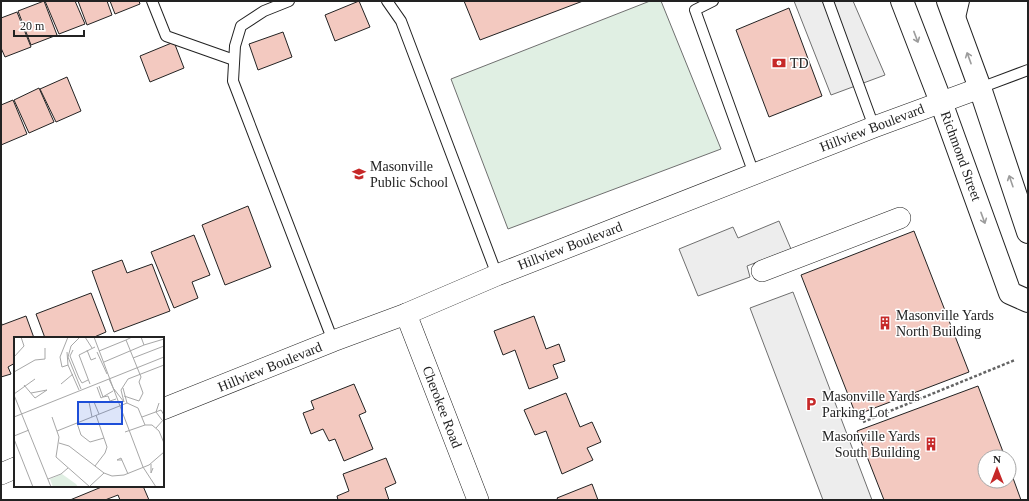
<svg xmlns="http://www.w3.org/2000/svg" width="1029" height="501" font-family="'Times New Roman',serif">
  <style>
    .green { fill: #e0efe3; stroke: #6f6f6f }
    .parking { fill: #ededed; stroke: #6f6f6f }
    .building { fill: #f3c9c0; stroke: #222 }
    .lines { fill: none; stroke-linecap: round; stroke-linejoin: round }
    .lane-casing { stroke: #222; stroke-width: 12 }
    .street-casing { stroke: #222; stroke-width: 22 }
    .secondary-casing { stroke: #222; stroke-width: 24 }
    .path { stroke: #646464; stroke-width: 2.5; stroke-dasharray: 3 2; stroke-linecap: butt }
    .lane { stroke: #fff; stroke-width: 10 }
    .street { stroke: #fff; stroke-width: 21 }
    .secondary { stroke: #fff; stroke-width: 22 }
    .oneway { stroke: #9c9c9c }
    .labels { text-anchor: middle; dominant-baseline: central; stroke-width: 3; stroke-linejoin: round; paint-order: stroke }
    .poi-label { font-size: 14px; fill: #222; stroke: #fff; text-anchor: start }
    .street-label { font-size: 14px; fill: #222; stroke: #fff }
    .inset-road { fill: none; stroke: #a7a7a7; stroke-width: 1 }
    .view { fill: #1d4ed8; fill-opacity: 0.15; stroke: #1d4ed8; stroke-width: 2 }
    .inset-edge { fill: none; stroke: #222; stroke-width: 2 }
  </style>
  <rect width="100%" height="100%" fill="#fff"/>
  <polygon class="green" points="650,1 661,1 721,149 508,229 451,79"/>
  <g class="parking">
    <polygon points="794,1 853,1 885,75 831,95"/>
    <polygon points="779,221 791,249 747,266 750,277 698,296 679,249 733,227 738,238"/>
    <polygon points="793,292 872,500 823,500 750,308"/>
  </g>
  <g class="building">
    <polygon points="44,1 57,35 31,45 18,11"/>
    <polygon points="45,1 75,1 85,24 59,34"/>
    <polygon points="78,1 107,1 112,15 87,25"/>
    <polygon points="110,1 139,1 140,4 115,14"/>
    <polygon points="359,1 370,27 335,41 325,15"/>
    <polygon points="464,1 583,1 480,40"/>
    <polygon points="789,8 822,96 769,117 736,30"/>
    <polygon points="17,12 31,47 5,57 1,48 1,18"/>
    <polygon points="283,32 292,57 258,70 249,44"/>
    <polygon points="174,42 184,68 150,82 140,56"/>
    <polygon points="67,77 81,111 56,122 40,89"/>
    <polygon points="39,88 54,122 29,133 14,100"/>
    <polygon points="13,100 27,134 1,145 1,105"/>
    <polygon points="248,206 271,267 225,285 202,225"/>
    <polygon points="914,231 969,372 856,415 801,275"/>
    <polygon points="194,235 210,275 192,282 198,298 174,308 151,252"/>
    <polygon points="122,260 127,273 152,264 170,311 114,332 92,271"/>
    <polygon points="91,293 106,332 92,338 82,338 82,337 79,338 45,338 36,314"/>
    <polygon points="26,316 34,338 15,338 15,363 8,367 11,374 1,377 1,321 2,325"/>
    <polygon points="534,316 546,349 559,344 565,361 553,365 558,378 529,389 515,350 503,355 494,331"/>
    <polygon points="354,384 366,412 359,415 373,449 344,461 335,439 329,441 323,429 311,434 303,413 314,409 311,401"/>
    <polygon points="978,386 1005,457 985,457 985,481 1009,481 1009,467 1021,500 884,500 857,431"/>
    <polygon points="566,393 580,427 592,422 601,442 587,448 593,460 562,474 546,431 535,435 524,410"/>
    <polygon points="386,458 396,483 385,488 389,500 338,500 337,496 349,491 343,474"/>
    <polygon points="592,484 598,500 558,500 557,498"/>
    <polygon points="104,486 143,486 149,500 120,500 118,495 105,500 70,500"/>
  </g>
  <g class="lines">
    <g class="lane-casing">
      <g id="lane">
        <polyline points="152,1 166,36 234,60"/>
        <polyline points="289,1 264,11 241,26 235,46 233,81 333,341"/>
        <polyline points="387,1 401,21 497,275"/>
        <polyline points="713,1 695,10 754,174"/>
        <polyline points="828,1 874,127"/>
        <polyline points="959,22 964,1"/>
        <polyline points="980,88 1028,70"/>
      </g>
    </g>
    <g class="street-casing">
      <g id="street">
        <polyline points="762,271 900,218"/>
        <polyline points="406,314 478,500"/>
        <polyline points="163,409 333,341 406,314 497,275 874,127 980,88"/>
        <polyline points="1,474 15,468"/>
      </g>
    </g>
    <g class="secondary-casing">
      <g id="secondary">
        <polyline points="902,1 941,102 1010,293 1028,301"/>
        <polyline points="948,1 980,88 1028,232"/>
      </g>
    </g>
    <polyline class="path" points="863,422 1015,360"/>
    <use href="#lane" class="lane"/>
    <use href="#street" class="street"/>
    <use href="#secondary" class="secondary"/>
  </g>
  <defs><path id="oneway-shaft" d="M-6 0H5M1.5-3L5.5 0L1.5 3" fill="none" stroke-width="1.6" stroke-linecap="round" stroke-linejoin="round"/></defs>
  <g class="oneway">
    <use href="#oneway-shaft" transform="translate(916 37) rotate(69)"/>
    <use href="#oneway-shaft" transform="translate(969 58) rotate(-110)"/>
    <use href="#oneway-shaft" transform="translate(1011 181) rotate(-109)"/>
    <use href="#oneway-shaft" transform="translate(983 218) rotate(70)"/>
  </g>
  <defs>
    <g id="bank-bare" transform="scale(1.08)"><path d="M-6-4H6V4H-6ZM0-2.3a2.3 2.3 0 1 0 0 4.6a2.3 2.3 0 1 0 0-4.6Z" fill="#c62828" stroke="#fff" stroke-width="2.5" paint-order="stroke"/></g>
    <g id="school-bare" transform="scale(1.08)"><path d="M0-5L7-2L0 1L-7-2ZM-4 1L0 2.5L4 1V4Q0 6-4 4Z" fill="#c62828" stroke="#fff" stroke-width="2.5" paint-order="stroke"/></g>
    <g id="building-bare" transform="scale(1.08)"><path d="M-4-6H4V6H1V3H-1V6H-4ZM-2.5-4.3h1.7v1.8h-1.7ZM.8-4.3h1.7v1.8H.8ZM-2.5-1h1.7V.8h-1.7ZM.8-1h1.7V.8H.8Z" fill="#c62828" stroke="#fff" stroke-width="2.5" paint-order="stroke"/></g>
    <g id="parking-bare" transform="scale(1.08)"><path d="M-3.5-5.5H1a3.5 3.5 0 0 1 0 7H-1V5.5H-3.5ZM-1-3.4V-.6H.8a1.4 1.4 0 0 0 0-2.8Z" fill="#c62828" stroke="#fff" stroke-width="2.5" paint-order="stroke"/></g>
  </defs>
  <g fill-rule="evenodd">
    <use href="#bank-bare" x="779" y="63"/>
    <use href="#school-bare" x="359" y="174"/>
    <use href="#building-bare" x="885" y="323"/>
    <use href="#parking-bare" x="811" y="404"/>
    <use href="#building-bare" x="931" y="444"/>
  </g>
  <g class="labels">
    <g class="poi-label">
      <text x="790" y="63">TD</text>
      <text x="370" y="166">Masonville<tspan x="370" dy="16">Public School</tspan></text>
      <text x="896" y="315">Masonville Yards<tspan x="896" dy="16">North Building</tspan></text>
      <text x="822" y="396">Masonville Yards<tspan x="822" dy="16">Parking Lot</tspan></text>
      <text x="920" y="436" text-anchor="end">Masonville Yards<tspan x="920" dy="16">South Building</tspan></text>
    </g>
    <g class="street-label">
      <text transform="translate(872 128) rotate(-21)">Hillview Boulevard</text>
      <text transform="translate(961 156) rotate(70)">Richmond Street</text>
      <text transform="translate(570 246) rotate(-21)">Hillview Boulevard</text>
      <text transform="translate(270 367) rotate(-22)">Hillview Boulevard</text>
      <text transform="translate(442 407) rotate(69)">Cherokee Road</text>
    </g>
  </g>
  <g transform="translate(14 337)">
    <rect width="150" height="150" fill="#fff"/>
    <path d="M48,137L62,147L64,150H39L36,142Z" fill="#e0efe3"/>
    <path class="inset-road" d="M66,0L57,9L54,20L67,52M71,0L78,11M80,0L129,130L142,150M130,8L150,2M59,13L56,19L65,41L68,46L74,43M73,13L77,23L82,21M85,14L112,3M53,15L54,28L65,53M83,15L93,37M0,20L10,9L7,0M119,21L150,9M90,25L130,8L127,0M54,28L48,30L46,20L54,0M0,35L21,23L31,22V11M95,42L101,55M47,47L59,37M76,47L65,18L81,10M10,48L21,61L33,53L17,56M85,49L89,60L94,59L96,64L102,62M83,50L87,61L99,54M109,51L113,66M100,52L110,65L107,53M107,53L114,42L150,28M0,57L21,42M0,58L37,150M110,59L125,64L129,56L125,45L127,40L112,3L118,0M145,66L142,75L148,83M0,80L150,20M38,80L45,100L42,120L76,150M78,80L75,65H80L85,77M128,80L147,73L150,78M63,86L67,98L76,105L90,101M142,91L150,82M43,94L113,66L124,71L131,88M111,95L131,88H138L145,94L150,106M0,99L15,93M0,102L19,150M45,106L55,109L90,136L98,139L110,138L135,128L150,115M108,123H103L107,121L114,137M137,127V136L139,131M81,129L91,116L93,110L82,78M34,142L47,137L54,131M76,149L90,136"/>
    <path class="view" d="M64,65H108V87H64Z"/>
    <rect width="150" height="150" class="inset-edge"/>
  </g>
  <rect width="1029" height="501" fill="none" stroke="#222222" stroke-width="4"/>
  <g transform="translate(997 469)"><circle r="19" fill="#ffffff" stroke="#a7a7a7"/>
  <path d="M0-3L7 15L0 10L-7 15Z" fill="#c62828"/>
  <text y="-6" font-size="11" font-weight="bold" text-anchor="middle" fill="#222222">N</text>
  </g>
  <path d="M14 30v6h70v-6" fill="none" stroke="#222222" stroke-width="2"/>
  <text x="20" y="30" font-size="12" fill="#222222" stroke="#ffffff" stroke-width="3" paint-order="stroke">20 m</text>
</svg>
